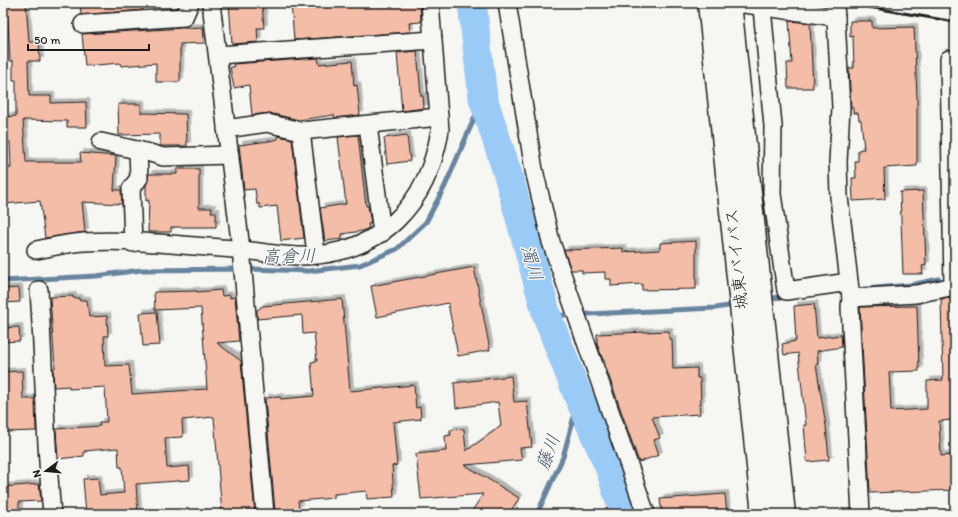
<svg xmlns="http://www.w3.org/2000/svg" width="958" height="517" font-family="Itim,'Klee One',sans-serif">
  <style>
    .lines { fill: none; stroke-linecap: round; stroke-linejoin: round }
    .stream { stroke: #68849f; stroke-width: 5 }
    .river { stroke: #9acaf6; stroke-width: 29 }
    .building { fill: #f4bda8; stroke: #1c1c1c; filter: url(#shadow) }
    .minor-casing { stroke: #1c1c1c; stroke-width: 20 }
    .trunk-casing { stroke: #1c1c1c; stroke-width: 25 }
    .minor { stroke: #f6f6f2; stroke-width: 17 }
    .trunk { stroke: #f6f6f2; stroke-width: 22 }
    .rail { stroke: #1c1c1c; stroke-width: 3 }
    .labels { text-anchor: middle; dominant-baseline: central; stroke-width: 3; stroke-linejoin: round; paint-order: stroke }
    .street-label { font-size: 17px; fill: #1c1c1c; stroke: #f6f6f2 }
    .water-label { font-size: 18px; font-style: italic; fill: #485968; stroke: #f6f6f2 }
  </style>
  <defs>
    <filter id="shadow"><feDropShadow dx="3.5" dy="-3.5" stdDeviation="0" flood-color="#0004"/></filter>
  </defs>
  <rect width="100%" height="100%" fill="#f6f6f2"/>
  <filter id="ink" filterUnits="userSpaceOnUse"><feTurbulence type="fractalNoise" baseFrequency=".025" numOctaves="2"/><feDisplacementMap in="SourceGraphic" scale="8" xChannelSelector="R" yChannelSelector="G"/><feConvolveMatrix kernelMatrix="1 2 1 2 8 2 1 2 1" color-interpolation-filters="sRGB"/></filter>
  <g filter="url(#ink)">
    <g class="lines">
      <g class="stream">
        <polyline points="3,281 96,276 141,270 248,269 309,271 360,265 397,249 426,222 445,186 483,98"/>
        <polyline points="864,289 910,285 939,279"/>
        <polyline points="767,299 787,296"/>
        <polyline points="547,316 715,308 735,305"/>
        <polyline points="537,514 563,457 579,398"/>
      </g>
      <polyline class="river" points="472,3 483,98 509,178 547,316 579,398 610,469 624,514"/>
    </g>
    <g class="building">
      <polygon points="7,3 26,3 29,42 39,42 40,61 28,61 29,96 51,96 51,103 86,102 87,127 67,127 67,121 23,120 26,162 81,162 80,153 116,156 114,190 121,190 122,204 82,202 85,232 45,238 40,201 3,204 3,169 11,168 10,142 7,142 5,117 16,116 16,80 13,80 13,61 10,61"/>
      <polygon points="80,3 143,3 143,10 81,15"/>
      <polygon points="229,3 262,3 264,28 257,28 258,42 232,44"/>
      <polygon points="291,3 420,3 421,22 409,23 410,32 294,40"/>
      <polygon points="789,21 810,23 813,88 788,88 787,63 792,63"/>
      <polygon points="850,21 872,21 872,28 914,27 917,98 917,166 884,168 885,199 853,201 852,178 856,178 855,161 858,161 858,150 864,149 861,120 859,120 858,113 853,113 853,108 851,108 849,68 854,68 853,36 850,37"/>
      <polygon points="203,27 204,43 180,44 180,82 156,82 156,63 121,66 120,63 85,66 82,34"/>
      <polygon points="417,51 421,96 423,96 424,108 402,111 397,53"/>
      <polygon points="318,58 319,64 352,61 354,86 357,85 360,115 335,118 334,115 299,120 269,113 252,115 249,85 234,88 230,67 234,67 233,64"/>
      <polygon points="118,104 141,104 141,113 186,114 187,146 160,146 160,134 119,135"/>
      <polygon points="358,135 366,206 368,206 371,223 368,224 369,228 362,231 342,234 342,239 325,241 320,208 346,204 338,137"/>
      <polygon points="407,135 410,161 387,164 384,138"/>
      <polygon points="278,136 292,139 304,238 281,241 277,206 260,208 260,204 257,204 255,189 244,190 239,145 269,141 278,139"/>
      <polygon points="177,169 199,169 199,208 212,208 211,212 216,212 216,227 171,227 171,232 148,232 149,200 146,201 146,185 149,174 177,174"/>
      <polygon points="923,191 926,265 922,266 923,274 903,274 900,192"/>
      <polygon points="696,241 696,289 642,290 642,284 611,286 611,279 605,279 605,272 582,273 582,270 571,270 564,250 623,248 623,252 660,250 660,243"/>
      <polygon points="474,267 490,350 458,356 448,303 377,317 371,286"/>
      <polygon points="19,288 20,302 3,303 3,289"/>
      <polygon points="221,290 222,296 230,295 230,298 235,297 239,341 217,343 241,361 255,514 222,514 214,417 182,420 183,437 165,438 167,468 189,466 190,480 136,484 138,514 86,514 83,479 98,478 100,495 124,493 122,467 119,467 118,448 84,451 84,456 58,459 56,429 100,426 99,422 107,422 105,387 69,389 69,386 54,387 53,368 55,368 50,297 73,296 73,298 79,298 79,300 87,300 89,317 107,316 108,336 104,336 105,366 129,365 132,394 207,389 201,308 155,310 154,292 197,291 197,292"/>
      <polygon points="955,298 955,420 939,421 941,456 953,455 955,490 870,493 860,307 917,306 919,371 889,372 891,411 927,409 927,381 943,380 941,299"/>
      <polygon points="342,299 350,391 414,385 416,408 420,407 421,419 393,422 397,465 392,466 394,497 367,499 366,491 334,494 334,498 298,501 299,509 275,511 265,398 280,397 281,399 314,396 311,362 317,361 314,333 303,334 302,315 257,319 257,310 263,306"/>
      <polygon points="814,304 817,338 841,335 842,347 817,351 818,364 816,364 826,426 829,460 807,462 804,425 806,425 798,353 784,355 782,344 796,341 794,306"/>
      <polygon points="157,312 160,345 143,346 140,313"/>
      <polygon points="19,327 20,341 3,342 3,328"/>
      <polygon points="669,331 669,339 672,339 673,369 697,368 697,378 700,378 701,404 699,404 700,414 652,417 660,438 654,440 659,455 639,462 605,365 604,360 603,360 597,344 597,334"/>
      <polygon points="22,371 23,399 35,399 36,431 3,432 3,372"/>
      <polygon points="511,376 514,402 527,401 532,447 520,448 522,460 465,465 519,498 509,514 470,514 483,494 421,499 416,454 446,451 445,436 451,435 450,430 464,429 466,451 501,426 498,402 456,408 454,383"/>
      <polygon points="39,484 41,501 19,502 19,514 3,514 3,487"/>
      <polygon points="725,494 727,514 662,514 660,499"/>
    </g>
    <g class="lines">
      <g class="minor-casing">
        <g id="minor">
          <polyline points="211,3 241,249 265,514"/>
          <polyline points="507,3 534,170 551,242 646,514"/>
          <polyline points="737,3 836,17"/>
          <polyline points="835,3 841,107 838,162 839,197 851,298 850,307 861,514"/>
          <polyline points="762,8 773,126 772,194 786,291 849,282"/>
          <polyline points="83,24 184,17 190,3"/>
          <polyline points="218,55 433,40"/>
          <polyline points="949,59 953,286"/>
          <polyline points="368,125 382,233"/>
          <polyline points="226,129 267,123 301,131 439,117"/>
          <polyline points="301,131 316,254"/>
          <polyline points="101,142 150,153 163,157 230,155"/>
          <polyline points="133,243 131,189 139,178 138,150"/>
          <path d="M36,250C52,247 68,243 84,242C129,239 176,245 221,248C248,249 275,256 302,256C381,254 428,205 440,130L430,3"/>
          <path d="M39,290C44,365 45,440 52,514"/>
          <polyline points="851,298 916,294 955,286"/>
        </g>
      </g>
      <g class="trunk-casing">
        <g id="trunk">
          <polyline points="709,3 763,514"/>
          <polyline points="730,3 784,514"/>
        </g>
      </g>
      <use href="#minor" class="minor"/>
      <use href="#trunk" class="trunk"/>
      <polyline class="rail" points="846,3 955,22"/>
    </g>
  </g>
  <g class="labels">
    <g class="street-label">
      <text transform="translate(736 259) rotate(-96)">城東バイパス</text>
    </g>
    <g class="water-label">
      <text transform="translate(289 256) rotate(-1)">高倉川</text>
      <text transform="translate(532 263) rotate(74)">濁川</text>
      <text transform="translate(548 452) rotate(-70)">藤川</text>
    </g>
  </g>
  <rect width="958" height="517" fill="none" stroke="#f6f6f2" stroke-width="16"/>
  <rect x="8" y="8" width="942" height="501" fill="none" stroke="#1c1c1c" stroke-width="1.5" filter="url(#ink)"/>
  <g transform="translate(46 471) rotate(254)" stroke="#f6f6f2" stroke-width="3" paint-order="stroke">
  <path d="M0-3L7 15L0 10L-7 15Z" fill="#1c1c1c"/>
  <text y="-6" font-size="11" font-weight="bold" text-anchor="middle" fill="#1c1c1c">N</text>
  </g>
  <path d="M28 44v6h121v-6" fill="none" stroke="#1c1c1c" stroke-width="2"/>
  <text x="34" y="44" font-size="12" fill="#1c1c1c" stroke="#f6f6f2" stroke-width="3" paint-order="stroke">50 m</text>
</svg>
